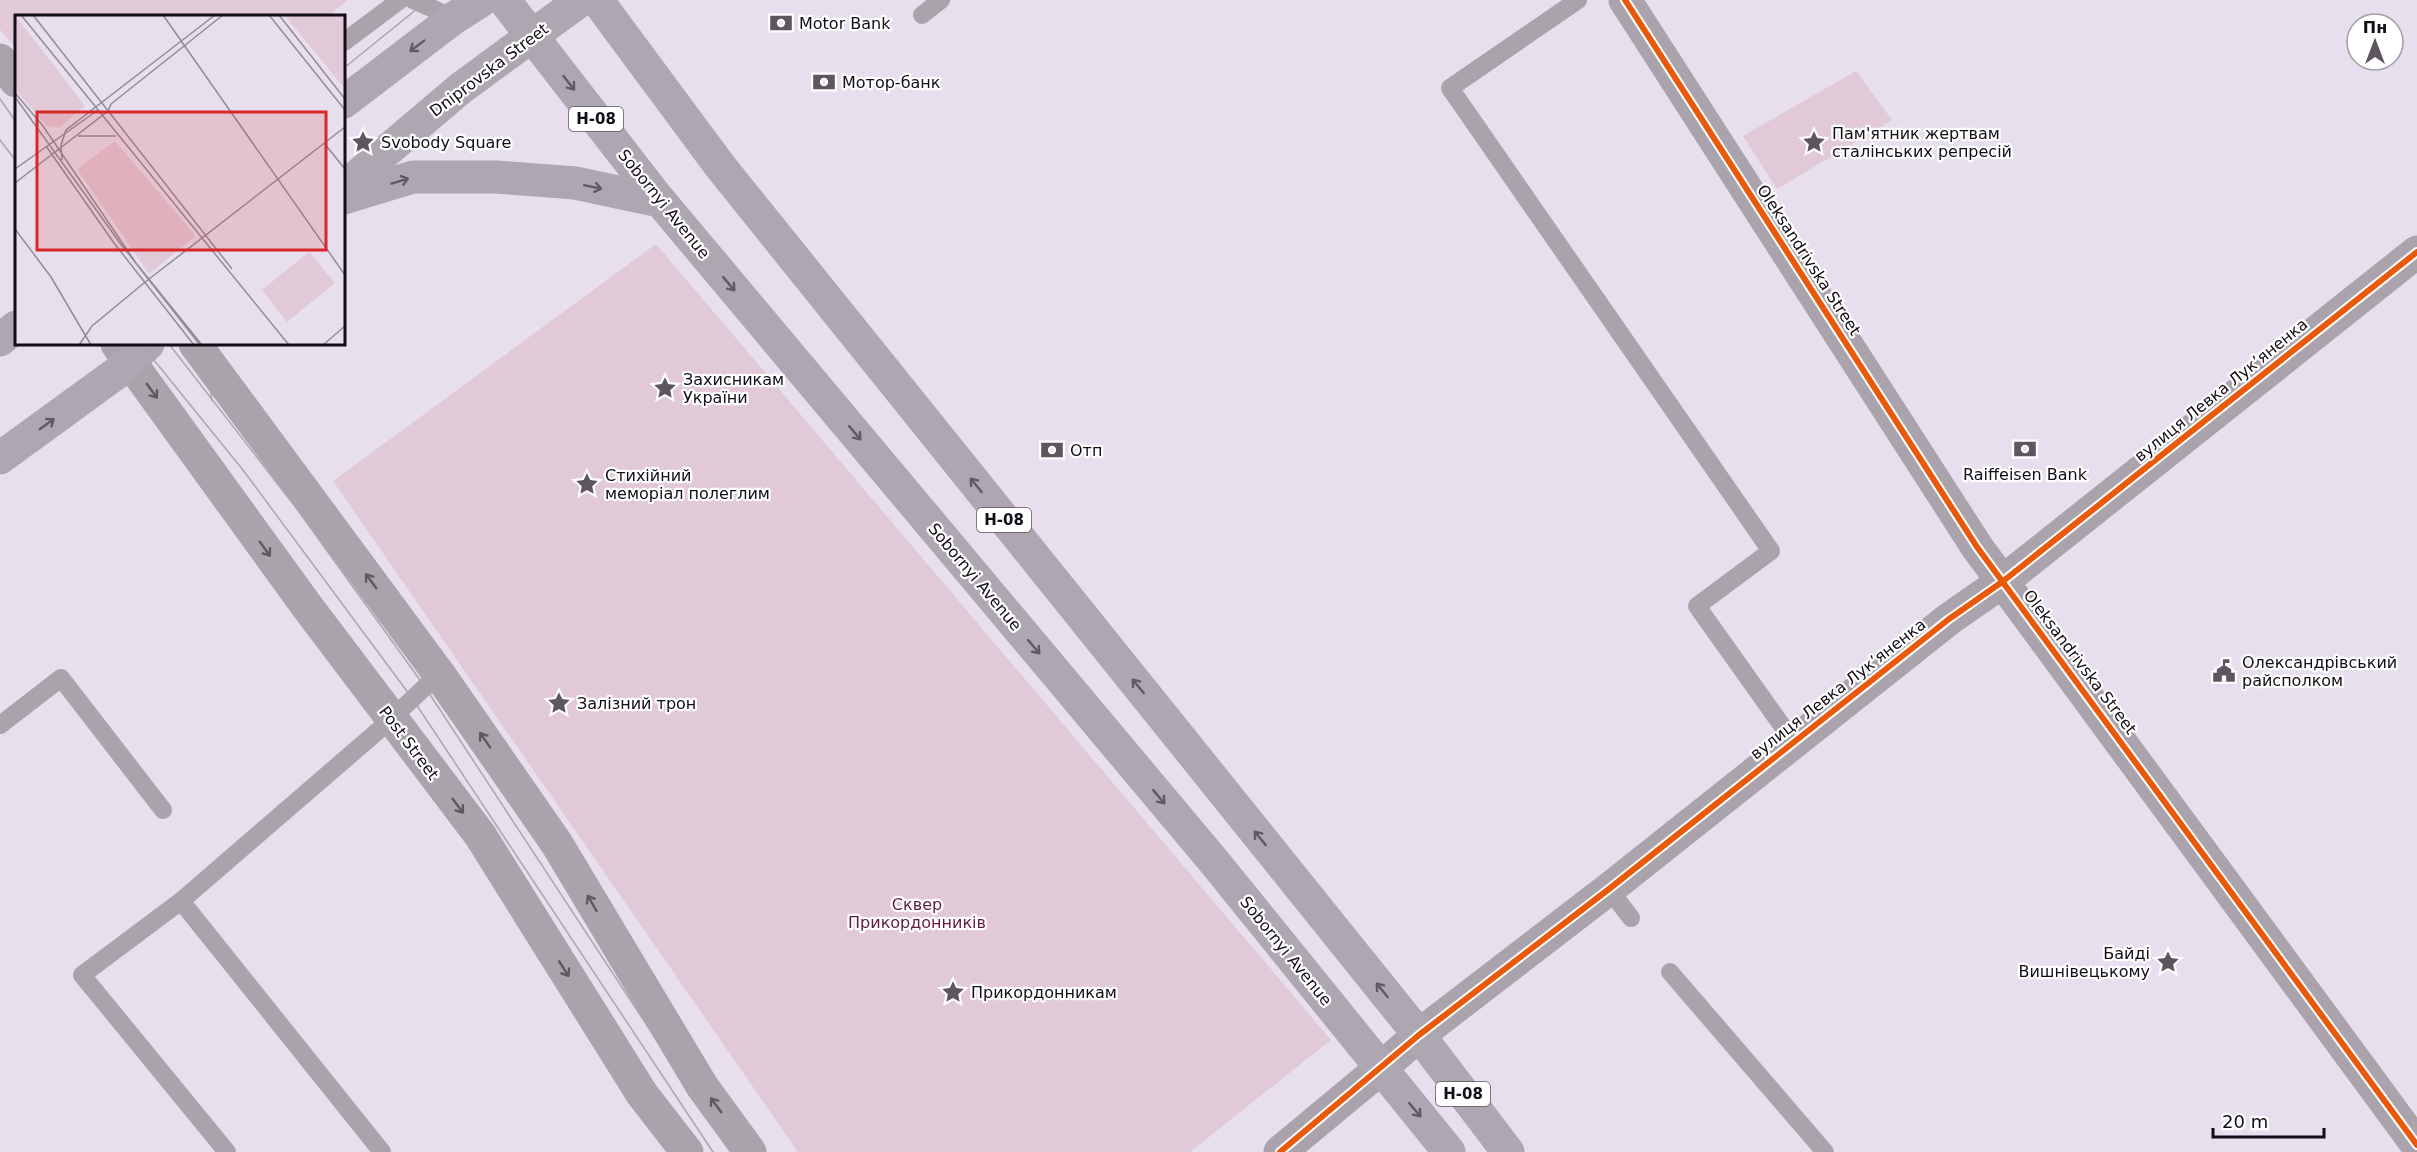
<svg xmlns="http://www.w3.org/2000/svg" width="2417" height="1152" font-family="'DejaVu Sans',sans-serif">
  <style>
    .green { fill: #e2c9d7 }
    .lines { fill: none; stroke-linecap: round; stroke-linejoin: round }
    .lane { stroke: #aba3ac; stroke-width: 18 }
    .street { stroke: #aba3ac; stroke-width: 33 }
    .secondary { stroke: #aba3ac; stroke-width: 33 }
    .primary { stroke: #aea6b1; stroke-width: 33 }
    .tram { stroke: #aca5ad; stroke-width: 1.5 }
    .cycleway-casing { stroke: #fff; stroke-width: 10 }
    .cycleway { stroke: #e8590c; stroke-width: 6 }
    .oneway { stroke: #605a64 }
    .oneway2 { stroke: #5e5861 }
    .labels { text-anchor: middle; dominant-baseline: central; stroke-width: 4.5; stroke-linejoin: round; paint-order: stroke }
    .shield { fill: #fff; stroke: #59565c; stroke-width: 1.5 }
    .shield-label { font-size: 15px; font-weight: bold; fill: #120d16 }
    .poi-label { font-size: 16px; fill: #120d16; stroke: #fff; text-anchor: start }
    .street-label { font-size: 16px; fill: #120d16; stroke: #fff }
    .park-label { font-size: 16px; fill: #601b3d; stroke: #fff }
    .inset-road { fill: none; stroke: #928b97; stroke-width: 1.5 }
    .view { fill: #d62828; fill-opacity: 0.15; stroke: #d62828; stroke-width: 3 }
    .inset-edge { fill: none; stroke: #120d16; stroke-width: 3 }
  </style>
  <rect width="100%" height="100%" fill="#e7dfed"/>
  <g class="green">
    <polygon points="0,0 348,0 328,16 16,16 16,47 0,30"/>
    <polygon points="1856,71 1892,120 1777,189 1743,136"/>
    <polygon points="656,244 1331,1040 1190,1152 798,1152 333,481"/>
  </g>
  <g class="lines">
    <g class="lane">
      <polyline points="413,0 454,18"/>
      <polyline points="1578,0 1450,88 1771,551 1697,606 1793,741"/>
      <polyline points="922,15 941,0"/>
      <polyline points="344,42 400,0"/>
      <polyline points="0,725 61,678 163,810"/>
      <polyline points="1609,889 1631,918"/>
      <polyline points="181,901 82,975 227,1152"/>
      <polyline points="1670,972 1825,1152"/>
      <polyline points="382,1152 181,901 379,730 439,674"/>
    </g>
    <g class="street">
      <polyline points="1625,0 1977,547 2417,1145"/>
      <polyline points="0,60 16,81"/>
      <polyline points="117,344 306,605 480,835 642,1094 687,1152"/>
      <polyline points="195,344 439,674 557,844 702,1086 750,1152"/>
      <polyline points="1280,1152 1380,1069"/>
    </g>
    <polyline class="secondary" points="1380,1069 1419,1035 1609,889 1949,619 2002,582 2417,252"/>
    <g class="primary">
      <polyline points="504,0 656,196 1216,864 1449,1152"/>
      <polyline points="597,0 720,166 1419,1035 1508,1152"/>
      <polyline points="344,102 454,18 482,0"/>
      <polyline points="344,187 461,88 581,0"/>
      <polyline points="344,198 413,177 496,177 575,183 660,201"/>
      <polyline points="0,340 16,327"/>
      <polyline points="0,458 118,372 148,344"/>
    </g>
    <g class="tram">
      <polyline points="344,68 428,0"/>
      <polyline points="0,84 16,97"/>
      <polyline points="0,99 16,122"/>
      <polyline points="0,140 16,161"/>
      <polyline points="141,344 243,470 412,698 713,1152"/>
      <polyline points="169,344 297,509 425,687 692,1094 736,1152"/>
      <polyline points="205,344 212,401"/>
    </g>
    <g class="cycleway-casing">
      <g id="cycleway">
        <polyline points="1625,0 1977,547 2417,1145"/>
        <polyline points="1280,1152 1419,1035 1609,889 1949,619 2002,582 2417,252"/>
      </g>
    </g>
    <use href="#cycleway" class="cycleway"/>
  </g>
  <defs><path id="oneway-shaft" d="M-6 0H5M1.5-3L5.5 0L1.5 3" fill="none" stroke-width="1.6" stroke-linecap="round" stroke-linejoin="round" transform="scale(1.5)"/></defs>
  <g class="oneway">
    <use href="#oneway-shaft" transform="translate(417 46) rotate(143)"/>
    <use href="#oneway-shaft" transform="translate(569 83) rotate(52)"/>
    <use href="#oneway-shaft" transform="translate(400 181) rotate(-17)"/>
    <use href="#oneway-shaft" transform="translate(593 187) rotate(12)"/>
    <use href="#oneway-shaft" transform="translate(729 284) rotate(50)"/>
    <use href="#oneway-shaft" transform="translate(47 424) rotate(-36)"/>
    <use href="#oneway-shaft" transform="translate(855 433) rotate(50)"/>
    <use href="#oneway-shaft" transform="translate(976 485) rotate(-129)"/>
    <use href="#oneway-shaft" transform="translate(1034 647) rotate(50)"/>
    <use href="#oneway-shaft" transform="translate(1138 686) rotate(-129)"/>
    <use href="#oneway-shaft" transform="translate(1159 797) rotate(50)"/>
    <use href="#oneway-shaft" transform="translate(1260 838) rotate(-129)"/>
    <use href="#oneway-shaft" transform="translate(1382 990) rotate(-129)"/>
    <use href="#oneway-shaft" transform="translate(1415 1110) rotate(50)"/>
  </g>
  <g class="oneway2">
    <use href="#oneway-shaft" transform="translate(152 391) rotate(54)"/>
    <use href="#oneway-shaft" transform="translate(265 549) rotate(54)"/>
    <use href="#oneway-shaft" transform="translate(371 581) rotate(-126)"/>
    <use href="#oneway-shaft" transform="translate(485 740) rotate(-125)"/>
    <use href="#oneway-shaft" transform="translate(458 806) rotate(53)"/>
    <use href="#oneway-shaft" transform="translate(592 903) rotate(-120)"/>
    <use href="#oneway-shaft" transform="translate(564 969) rotate(58)"/>
    <use href="#oneway-shaft" transform="translate(716 1105) rotate(-126)"/>
  </g>
  <defs>
    <g id="bank-bare" transform="scale(1.8)"><path d="M-6-4H6V4H-6ZM0-2.3a2.3 2.3 0 1 0 0 4.6a2.3 2.3 0 1 0 0-4.6Z" fill="#5d5661" stroke="#fff" stroke-width="2.5" paint-order="stroke"/></g>
    <g id="sight-bare" transform="scale(1.8)"><path d="M0-6L1.8-2.2L6-1.7L2.9 1.2L3.7 5.4L0 3.3L-3.7 5.4L-2.9 1.2L-6-1.7L-1.8-2.2Z" fill="#5d5661" stroke="#fff" stroke-width="2.5" paint-order="stroke"/></g>
    <g id="civic-bare" transform="scale(1.8)"><path d="M-.6-6.5H3V-4.5H.6V-3L4-1V1h2V6H-6V1h2V-1L-.6-3ZM-1.2 2.5V6h2.4V2.5Z" fill="#5d5661" stroke="#fff" stroke-width="2.5" paint-order="stroke"/></g>
  </defs>
  <g fill-rule="evenodd">
    <use href="#bank-bare" x="781" y="23"/>
    <use href="#bank-bare" x="824" y="82"/>
    <use href="#sight-bare" x="363" y="142"/>
    <use href="#sight-bare" x="1814" y="142"/>
    <use href="#sight-bare" x="665" y="388"/>
    <use href="#bank-bare" x="2025" y="449"/>
    <use href="#bank-bare" x="1052" y="450"/>
    <use href="#sight-bare" x="587" y="484"/>
    <use href="#civic-bare" x="2224" y="671"/>
    <use href="#sight-bare" x="559" y="703"/>
    <use href="#sight-bare" x="2168" y="962"/>
    <use href="#sight-bare" x="953" y="992"/>
  </g>
  <g class="labels">
    <g class="shield">
      <rect x="569" y="107" width="54" height="24" rx="4.5"/>
      <rect x="977" y="508" width="54" height="24" rx="4.5"/>
      <rect x="1436" y="1082" width="54" height="24" rx="4.5"/>
    </g>
    <g class="shield-label">
      <text x="596" y="119">Н-08</text>
      <text x="1004" y="520">Н-08</text>
      <text x="1463" y="1094">Н-08</text>
    </g>
    <g class="poi-label">
      <text x="799" y="23">Motor Bank</text>
      <text x="842" y="82">Мотор-банк</text>
      <text x="1832" y="133">Пам'ятник жертвам<tspan x="1832" dy="18">сталінських репресій</tspan></text>
      <text x="381" y="142">Svobody Square</text>
      <text x="683" y="379">Захисникам<tspan x="683" dy="18">України</tspan></text>
      <text x="1070" y="450">Отп</text>
      <text x="2025" y="474" text-anchor="middle">Raiffeisen Bank</text>
      <text x="605" y="475">Стихійний<tspan x="605" dy="18">меморіал полеглим</tspan></text>
      <text x="2242" y="662">Олександрівський<tspan x="2242" dy="18">райсполком</tspan></text>
      <text x="577" y="703">Залізний трон</text>
      <text x="2150" y="953" text-anchor="end">Байді<tspan x="2150" dy="18">Вишнівецькому</tspan></text>
      <text x="971" y="992">Прикордонникам</text>
    </g>
    <g class="street-label">
      <text transform="translate(489 70) rotate(-37)">Dniprovska Street</text>
      <text transform="translate(664 204) rotate(51)">Sobornyi Avenue</text>
      <text transform="translate(1809 260) rotate(57)">Oleksandrivska Street</text>
      <text transform="translate(2221 390) rotate(-39)">вулиця Левка Лукʼяненка</text>
      <text transform="translate(975 577) rotate(50)">Sobornyi Avenue</text>
      <text transform="translate(2080 662) rotate(53)">Oleksandrivska Street</text>
      <text transform="translate(1838 689) rotate(-38)">вулиця Левка Лукʼяненка</text>
      <text transform="translate(409 743) rotate(53)">Post Street</text>
      <text transform="translate(1286 951) rotate(51)">Sobornyi Avenue</text>
    </g>
    <g class="park-label">
      <text x="917" y="904">Сквер<tspan x="917" dy="18">Прикордонників</tspan></text>
    </g>
  </g>
  <g transform="translate(15 15)">
    <rect width="330" height="330" fill="#e7dfed"/>
    <path d="M0,0L70,91L44,113L32,111L0,75ZM330,0V74L270,1ZM100,126L181,221L134,259L62,154ZM294,237L320,268L272,307L247,275Z" fill="#e2c9d7"/>
    <path class="inset-road" d="M6,0L274,330M18,0L217,254M148,0L330,260M254,0L330,95M264,0L330,84M0,78L28,111L121,248L187,330M0,82L105,228L185,330M96,89L208,0M63,121H101M309,128L330,154M31,131L99,228L179,330M47,145L46,130L51,115L200,0M0,154L83,95M0,168L93,96L96,89M0,214L36,262L76,330M64,330L77,311L129,268L330,112M308,330L330,311"/>
    <path class="view" d="M22,97H311V235H22Z"/>
    <rect width="330" height="330" class="inset-edge"/>
  </g>
  <g transform="translate(2375 42)"><circle r="28" fill="#ffffff" stroke="#a09ea2" stroke-width="1.5"/>
  <path d="M0-4.5L10 22L0 15L-10 22Z" fill="#5d5661"/>
  <text y="-9" font-size="16" font-weight="bold" text-anchor="middle" fill="#120d16">Пн</text>
  </g>
  <path d="M2213 1128v9h111v-9" fill="none" stroke="#120d16" stroke-width="3"/>
  <text x="2222" y="1128" font-size="18" fill="#120d16" stroke="#ffffff" stroke-width="4.5" paint-order="stroke">20 m</text>
</svg>
